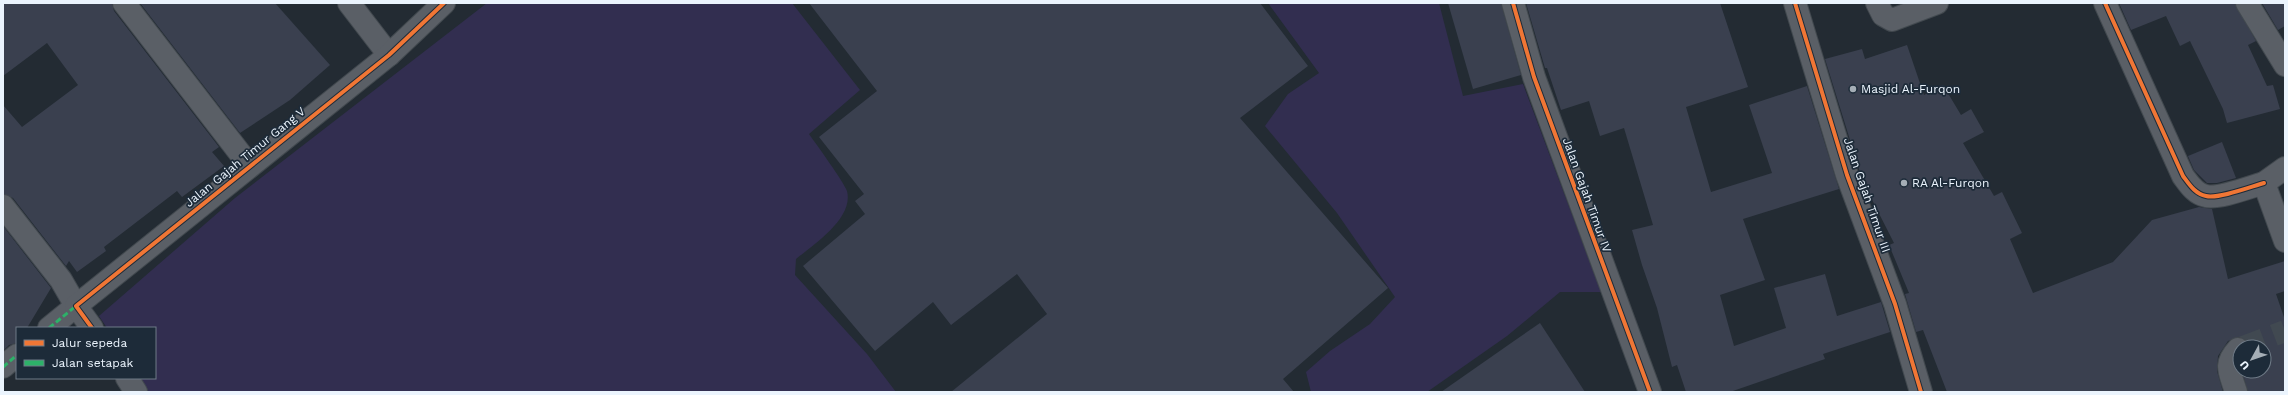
<svg xmlns="http://www.w3.org/2000/svg" width="2288" height="395" font-family="'Work Sans',sans-serif">
  <style>
    .green { fill: #322e50 }
    .building { fill: #3a404f }
    .lines { fill: none; stroke-linecap: round; stroke-linejoin: round }
    .minor-tunnel { stroke: #414951; stroke-width: 22; stroke-dasharray: 22 11; stroke-linecap: butt }
    .minor-casing { stroke: #42494f; stroke-width: 24 }
    .minor { stroke: #5a5f66; stroke-width: 22 }
    .quiet { stroke: #2db169; stroke-width: 3; stroke-dasharray: 6 3; stroke-linecap: butt }
    .cycleway-casing { stroke: #1d2b39; stroke-width: 6 }
    .cycleway { stroke: #f07635; stroke-width: 4 }
    .poi-dot { fill: #a5aeb6; stroke: #1d2b39; stroke-width: 1.5 }
    .labels { text-anchor: middle; dominant-baseline: central; stroke-width: 3.5; stroke-linejoin: round; paint-order: stroke }
    .poi-label { font-size: 12px; fill: #ebf4fd; stroke: #1d2b39; text-anchor: start }
    .street-label { font-size: 12px; fill: #ebf4fd; stroke: #1d2b39 }
  </style>
  <rect width="100%" height="100%" fill="#232b33"/>
  <g class="green">
    <path d="M487,3H792L860,90L809,134C816,144 844,182 847,191C854,218 814,244 796,259L795,275L867,354L896,392H148L140,378H155V328H107L99,316L235,198Z"/>
    <polygon points="1268,3 1439,3 1463,96 1523,84 1601,292 1560,292 1507,336 1427,392 1311,392 1306,372 1330,351 1370,324 1395,297 1337,213 1265,126 1288,94 1319,73"/>
  </g>
  <g class="building">
    <polygon points="3,3 112,3 114,11 219,147 212,152 224,166 182,197 177,191 104,247 106,251 77,272 69,261 66,266 13,198 3,194 3,105 22,127 78,85 47,43 3,76"/>
    <polygon points="140,3 275,3 330,65 290,100 240,133"/>
    <polygon points="809,3 1260,3 1308,66 1240,118 1388,288 1283,379 1294,392 951,392 1047,314 1017,274 951,325 933,302 875,351 803,266 865,214 855,201 864,194 819,137 877,91"/>
    <polygon points="1448,3 1501,3 1521,75 1473,89"/>
    <polygon points="1526,3 1720,3 1748,87 1686,107 1711,192 1772,173 1749,105 1807,86 1839,189 1743,219 1765,280 1720,295 1734,346 1786,328 1774,288 1825,274 1837,316 1881,302 1890,332 1823,354 1825,359 1730,392 1686,392 1677,365 1672,367 1657,308 1642,265 1632,230 1653,225 1624,128 1600,136 1589,101 1561,110 1547,68 1545,68"/>
    <polygon points="2119,3 2235,3 2256,41 2248,45 2267,86 2273,85 2280,109 2227,123 2223,109 2190,41 2180,46 2166,16 2131,30"/>
    <polygon points="2262,3 2285,3 2285,26 2278,30"/>
    <polygon points="1907,45 1924,95 1943,85 1961,115 1971,109 1984,132 1963,143 1994,196 2002,192 2022,233 2010,239 2033,293 2113,262 2152,220 2199,207 2212,209 2228,279 2285,261 2285,291 2276,294 2285,320 2285,392 2248,392 2242,371 2264,371 2264,347 2250,347 2246,340 2240,337 2228,341 2218,356 2217,371 2223,392 1947,392 1923,330 1916,332 1905,294 1909,293 1889,245 1894,243 1863,182 1825,59 1862,49 1865,59"/>
    <polygon points="2222,142 2236,178 2217,183 2207,183 2194,170 2188,156"/>
    <polygon points="3,226 51,288 27,328 17,328 17,343 9,345 3,351"/>
    <polygon points="1540,323 1585,392 1441,392 1514,341"/>
  </g>
  <g class="lines">
    <polyline class="minor-tunnel" points="2243,347 2285,331"/>
    <g class="minor-casing">
      <g id="minor">
        <polyline points="124,3 249,165"/>
        <polyline points="349,3 389,55"/>
        <polyline points="1513,3 1534,77 1650,392"/>
        <polyline points="1795,3 1847,175 1895,304 1921,392"/>
        <polyline points="1877,3 1883,15 1892,20 1937,3"/>
        <path d="M2105,3L2183,176C2189,184 2195,194 2206,196C2219,199 2250,187 2264,183"/>
        <polyline points="2247,3 2285,65"/>
        <polyline points="2285,168 2264,183 2285,241"/>
        <polyline points="3,206 61,280 76,306 49,328"/>
        <polyline points="92,328 76,306 389,55 444,3"/>
        <polyline points="3,367 17,355"/>
        <polyline points="127,378 136,392"/>
        <path d="M2236,392C2230,372 2223,365 2238,349"/>
      </g>
    </g>
    <use href="#minor" class="minor"/>
    <g class="quiet">
      <polyline points="49,328 76,306"/>
      <polyline points="3,367 17,355"/>
    </g>
    <g class="cycleway-casing">
      <g id="cycleway">
        <polyline points="1513,3 1534,77 1650,392"/>
        <polyline points="1795,3 1847,175 1895,304 1921,392"/>
        <path d="M2105,3L2183,176C2189,184 2195,194 2206,196C2219,199 2250,187 2264,183"/>
        <polyline points="92,328 76,306 389,55 444,3"/>
      </g>
    </g>
    <use href="#cycleway" class="cycleway"/>
  </g>
  <g class="poi-dot">
    <circle cx="1853" cy="89" r="4"/>
    <circle cx="1904" cy="183" r="4"/>
  </g>
  <g class="labels">
    <g class="poi-label">
      <text x="1861" y="89">Masjid Al-Furqon</text>
      <text x="1912" y="183">RA Al-Furqon</text>
    </g>
    <g class="street-label">
      <text transform="translate(245 157) rotate(-39)">Jalan Gajah Timur Gang V</text>
      <text transform="translate(1587 195) rotate(70)">Jalan Gajah Timur IV</text>
      <text transform="translate(1867 195) rotate(71)">Jalan Gajah Timur III</text>
    </g>
  </g>
  <rect width="2288" height="395" fill="none" stroke="#ebf4fd" stroke-width="8"/>
  <rect x="16" y="327" width="140" height="52" fill="#1d2b39" stroke="#6f7b87"/>
  <rect x="24" y="340" width="20" height="6" fill="#f07635" stroke="#6f7b87"/>
  <text x="52" y="347" font-size="12" fill="#ebf4fd">Jalur sepeda</text>
  <rect x="24" y="360" width="20" height="6" fill="#2db169" stroke="#6f7b87"/>
  <text x="52" y="367" font-size="12" fill="#ebf4fd">Jalan setapak</text>
  <g transform="translate(2252 359) rotate(230)"><circle r="19" fill="#1d2b39" stroke="#6f7b87"/>
  <path d="M0-3L7 15L0 10L-7 15Z" fill="#a5aeb6"/>
  <text y="-6" font-size="11" font-weight="bold" text-anchor="middle" fill="#ebf4fd">U</text>
  </g>
</svg>
